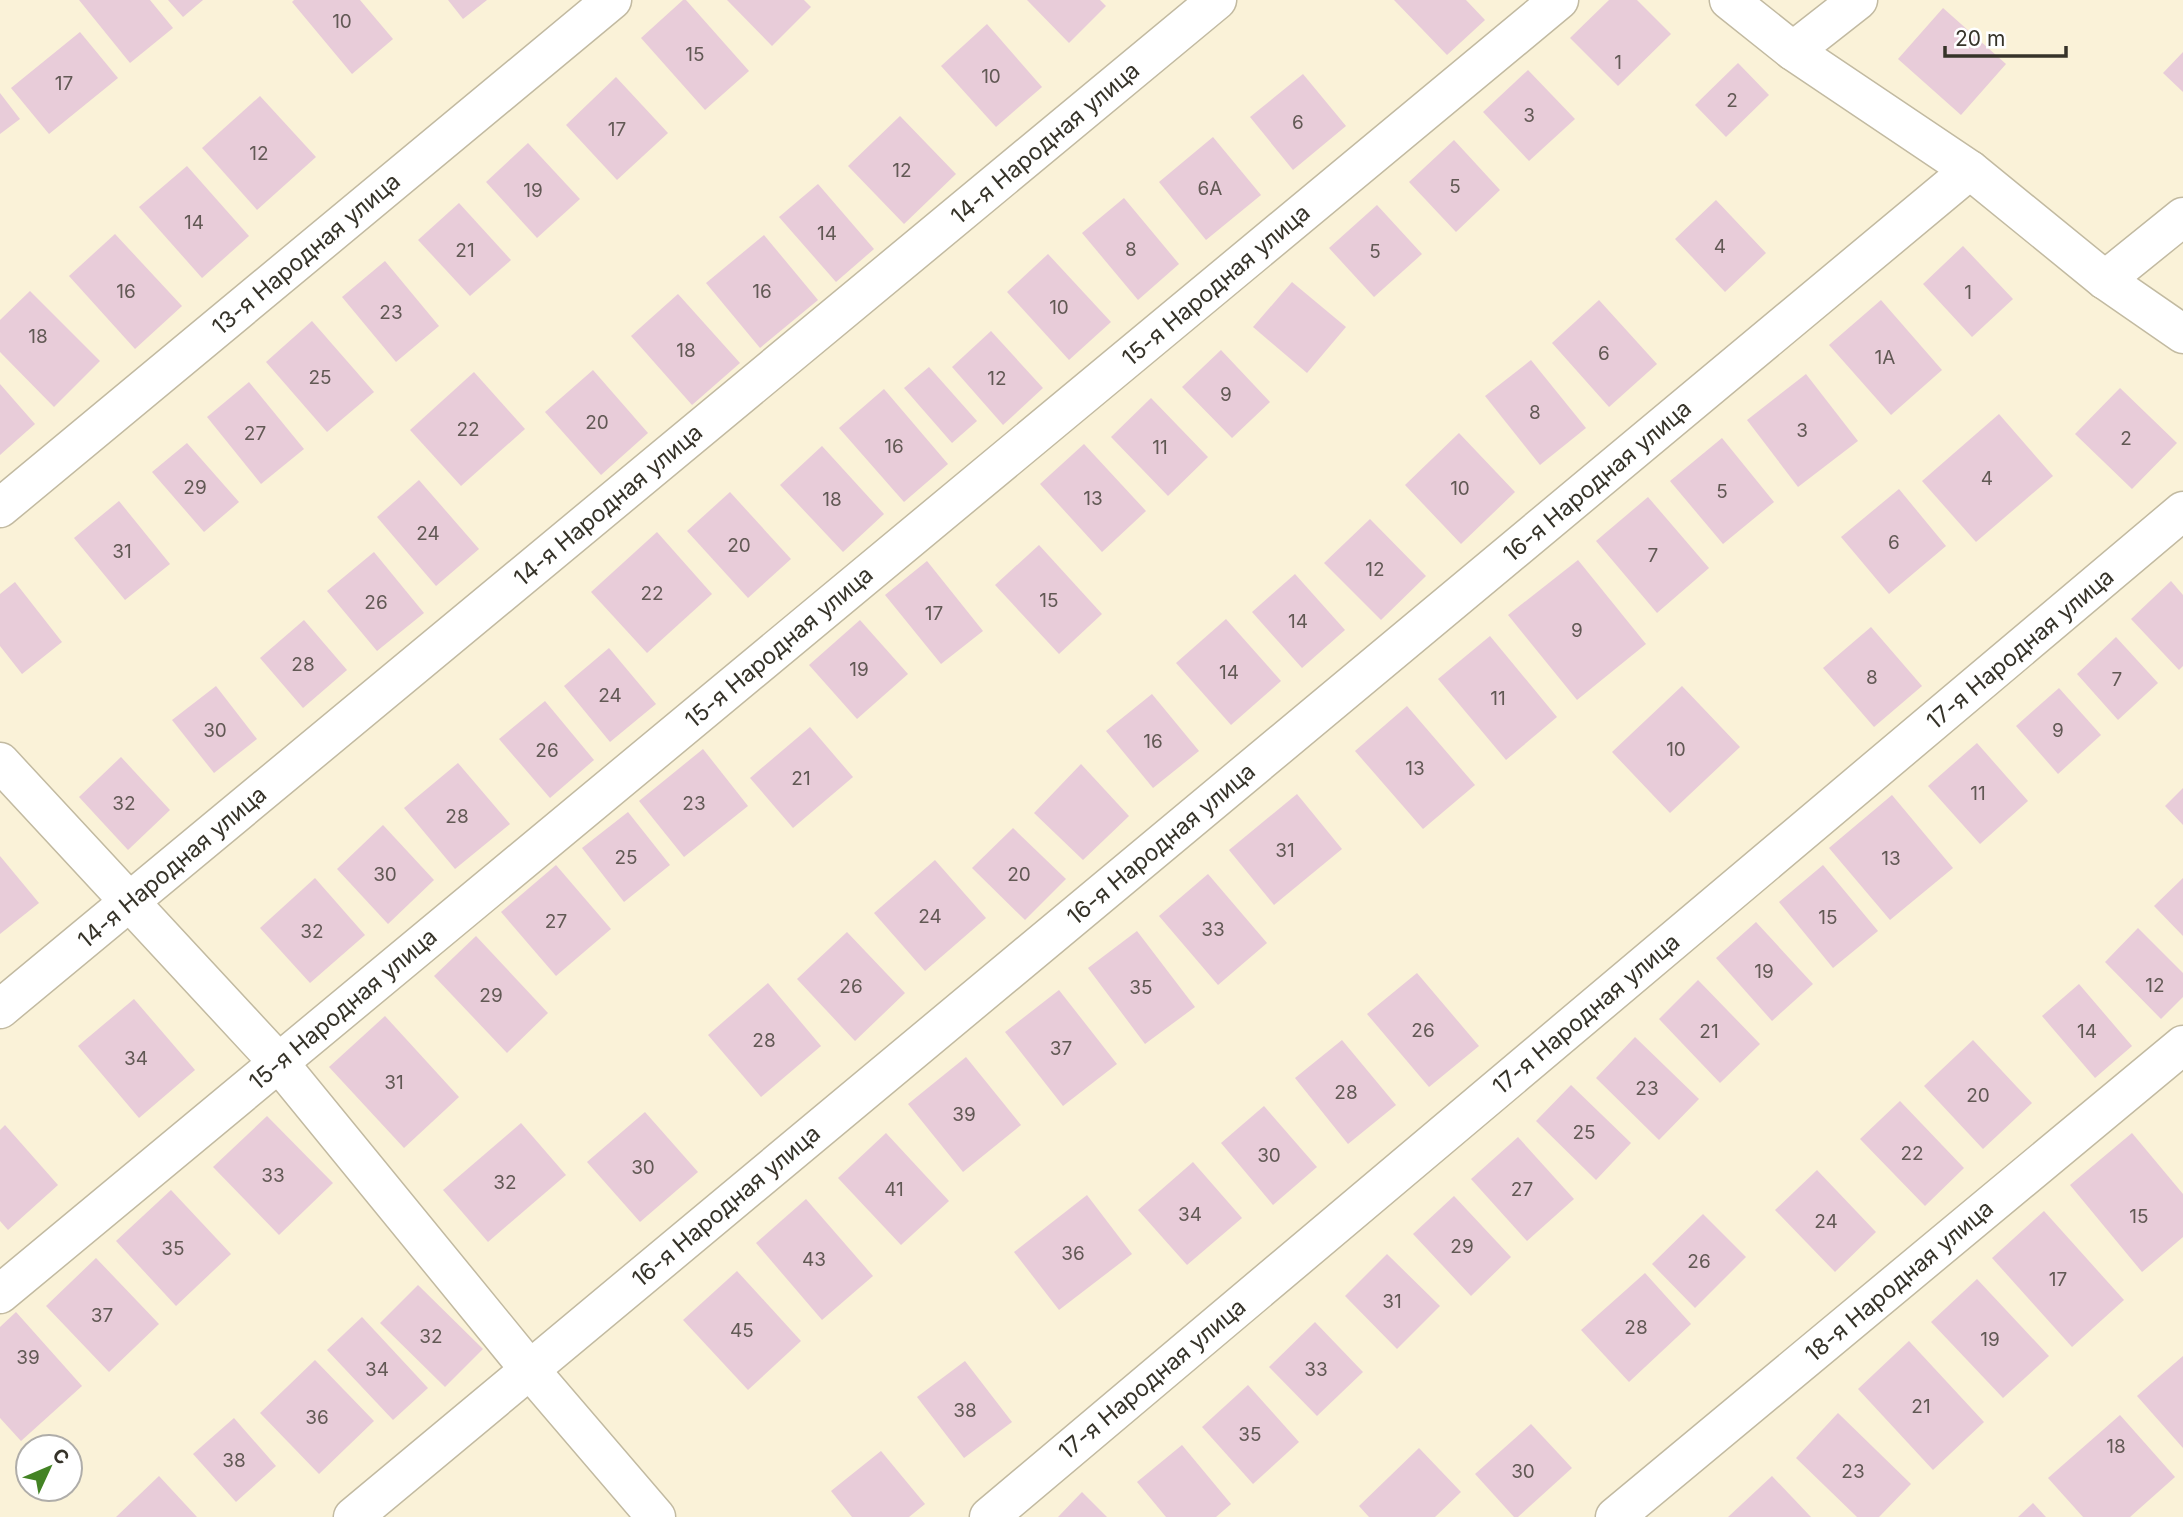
<svg xmlns="http://www.w3.org/2000/svg" width="2183" height="1517" font-family="Inter,sans-serif">
  <style>
    .building { fill: #e8ccd9 }
    .lines { fill: none; stroke-linecap: round; stroke-linejoin: round }
    .minor-casing { stroke: #c2baa1; stroke-width: 41 }
    .minor { stroke: #fff; stroke-width: 38 }
    .labels { text-anchor: middle; dominant-baseline: central; stroke-width: 5; stroke-linejoin: round; paint-order: stroke }
    .number-label { font-size: 19px; fill: #625955 }
    .street-label { font-size: 23px; fill: #363329; stroke: #fff }
  </style>
  <rect width="100%" height="100%" fill="#faf2d8"/>
  <g class="building">
    <polygon points="79,0 150,0 173,28 130,63"/>
    <polygon points="168,0 203,0 183,17"/>
    <polygon points="294,0 360,0 393,39 352,74 292,2"/>
    <polygon points="448,0 487,0 463,19"/>
    <polygon points="683,0 686,0 749,71 705,110 641,38"/>
    <polygon points="727,0 804,0 811,7 772,46"/>
    <polygon points="1027,0 1100,0 1106,6 1069,43"/>
    <polygon points="1394,0 1466,0 1485,20 1447,55"/>
    <polygon points="1609,0 1637,0 1671,34 1618,86 1570,38"/>
    <polygon points="1943,8 2006,64 1961,115 1898,59"/>
    <polygon points="987,24 1042,87 996,127 941,66"/>
    <polygon points="80,32 118,78 49,134 11,88"/>
    <polygon points="2183,52 2183,92 2163,73"/>
    <polygon points="1738,63 1769,95 1726,137 1695,105"/>
    <polygon points="1528,70 1575,119 1529,161 1483,112"/>
    <polygon points="1303,74 1346,126 1293,170 1250,117"/>
    <polygon points="616,77 668,133 617,180 566,125"/>
    <polygon points="0,93 20,119 0,134"/>
    <polygon points="260,96 316,157 257,210 202,148"/>
    <polygon points="900,116 956,174 904,224 848,166"/>
    <polygon points="1213,137 1261,195 1206,240 1159,182"/>
    <polygon points="1454,140 1500,190 1456,232 1409,182"/>
    <polygon points="528,143 580,199 537,238 486,182"/>
    <polygon points="187,166 249,236 202,278 139,207"/>
    <polygon points="818,184 874,249 836,282 779,217"/>
    <polygon points="1124,198 1179,264 1138,300 1082,233"/>
    <polygon points="1716,200 1766,253 1725,292 1675,239"/>
    <polygon points="459,203 511,260 470,296 418,240"/>
    <polygon points="1377,205 1422,254 1374,297 1329,248"/>
    <polygon points="115,234 182,306 135,349 69,276"/>
    <polygon points="764,235 818,300 760,348 706,283"/>
    <polygon points="1963,246 2013,299 1972,337 1923,284"/>
    <polygon points="1048,254 1111,322 1069,360 1007,292"/>
    <polygon points="385,261 439,326 396,362 342,297"/>
    <polygon points="1292,282 1346,327 1307,373 1253,327"/>
    <polygon points="30,291 100,361 54,407 0,352 0,320"/>
    <polygon points="678,294 740,363 692,405 631,336"/>
    <polygon points="1599,300 1657,364 1609,407 1552,343"/>
    <polygon points="1881,300 1942,370 1891,415 1829,345"/>
    <polygon points="312,321 374,392 327,432 266,362"/>
    <polygon points="991,331 1043,388 1003,425 952,367"/>
    <polygon points="1221,350 1270,402 1232,438 1182,387"/>
    <polygon points="1531,360 1586,428 1540,465 1485,396"/>
    <polygon points="929,367 977,421 952,443 904,388"/>
    <polygon points="593,370 648,433 601,475 545,412"/>
    <polygon points="474,372 525,429 461,486 410,430"/>
    <polygon points="1806,374 1858,441 1798,487 1747,420"/>
    <polygon points="249,382 304,449 261,484 207,417"/>
    <polygon points="0,384 35,424 0,455"/>
    <polygon points="2120,388 2177,443 2132,489 2075,434"/>
    <polygon points="884,389 948,464 904,502 839,428"/>
    <polygon points="1151,398 1208,457 1168,496 1111,437"/>
    <polygon points="1999,414 2053,476 1976,542 1922,481"/>
    <polygon points="1459,433 1515,492 1461,544 1405,485"/>
    <polygon points="1722,438 1774,502 1723,544 1670,481"/>
    <polygon points="187,443 239,502 204,532 152,472"/>
    <polygon points="1084,444 1146,511 1102,552 1040,484"/>
    <polygon points="822,446 884,514 843,552 780,485"/>
    <polygon points="419,480 479,549 436,586 377,517"/>
    <polygon points="1899,489 1946,546 1889,594 1841,537"/>
    <polygon points="730,492 791,559 748,598 687,531"/>
    <polygon points="1648,497 1709,568 1657,613 1596,541"/>
    <polygon points="119,501 170,564 125,600 74,538"/>
    <polygon points="1370,519 1426,576 1381,620 1324,563"/>
    <polygon points="657,532 712,594 647,653 591,592"/>
    <polygon points="1039,545 1102,614 1059,654 995,585"/>
    <polygon points="374,552 424,613 377,651 327,591"/>
    <polygon points="1578,560 1646,644 1577,700 1508,615"/>
    <polygon points="927,561 983,631 941,664 885,595"/>
    <polygon points="1295,574 1345,630 1302,668 1252,612"/>
    <polygon points="2171,581 2183,595 2183,666 2179,670 2131,619"/>
    <polygon points="15,582 62,642 22,674 0,646 0,594"/>
    <polygon points="1226,619 1281,681 1231,725 1176,663"/>
    <polygon points="304,620 347,670 303,708 260,658"/>
    <polygon points="860,620 908,674 857,719 809,665"/>
    <polygon points="1871,627 1922,686 1874,727 1823,668"/>
    <polygon points="1490,636 1557,717 1506,760 1438,679"/>
    <polygon points="2116,637 2158,683 2118,720 2077,674"/>
    <polygon points="609,648 656,704 610,742 564,686"/>
    <polygon points="216,686 257,739 214,773 172,720"/>
    <polygon points="1682,686 1740,747 1670,813 1612,752"/>
    <polygon points="2059,688 2101,735 2058,774 2016,726"/>
    <polygon points="1152,694 1199,751 1153,788 1106,731"/>
    <polygon points="545,701 594,760 550,798 499,739"/>
    <polygon points="1407,706 1475,785 1423,829 1355,751"/>
    <polygon points="810,727 853,777 793,828 750,778"/>
    <polygon points="1977,743 2028,801 1980,844 1928,786"/>
    <polygon points="703,749 748,806 684,857 639,801"/>
    <polygon points="121,757 170,810 128,850 79,797"/>
    <polygon points="458,763 510,824 455,869 404,808"/>
    <polygon points="1081,764 1129,816 1083,860 1034,813"/>
    <polygon points="2183,788 2183,825 2165,806"/>
    <polygon points="1297,794 1342,849 1274,905 1229,850"/>
    <polygon points="1892,795 1953,868 1890,920 1829,848"/>
    <polygon points="628,812 670,865 624,902 582,848"/>
    <polygon points="383,825 434,880 388,924 337,869"/>
    <polygon points="1013,828 1066,879 1025,920 972,868"/>
    <polygon points="0,856 39,903 0,934"/>
    <polygon points="935,860 986,918 925,971 874,913"/>
    <polygon points="556,865 611,929 556,976 501,912"/>
    <polygon points="1823,865 1878,931 1833,968 1779,902"/>
    <polygon points="1208,874 1267,943 1218,985 1159,916"/>
    <polygon points="315,878 365,935 310,983 260,928"/>
    <polygon points="2183,878 2183,936 2154,906"/>
    <polygon points="1756,922 1813,984 1772,1021 1716,958"/>
    <polygon points="2138,928 2183,973 2183,997 2161,1019 2105,962"/>
    <polygon points="1137,931 1195,1007 1145,1044 1088,968"/>
    <polygon points="847,932 905,993 855,1041 797,979"/>
    <polygon points="476,936 548,1013 507,1053 434,976"/>
    <polygon points="1417,973 1479,1046 1429,1087 1367,1014"/>
    <polygon points="1698,980 1760,1044 1720,1083 1659,1019"/>
    <polygon points="768,983 821,1046 761,1097 708,1035"/>
    <polygon points="2079,984 2132,1046 2095,1078 2042,1016"/>
    <polygon points="1059,990 1117,1064 1063,1106 1005,1032"/>
    <polygon points="134,999 195,1070 139,1118 78,1046"/>
    <polygon points="385,1016 459,1097 404,1148 329,1067"/>
    <polygon points="1635,1037 1699,1099 1659,1140 1596,1078"/>
    <polygon points="1342,1040 1396,1105 1348,1144 1295,1078"/>
    <polygon points="1973,1040 2032,1103 1983,1149 1924,1086"/>
    <polygon points="966,1057 1021,1125 963,1172 908,1104"/>
    <polygon points="1571,1085 1631,1143 1596,1180 1536,1121"/>
    <polygon points="1900,1101 1964,1168 1925,1206 1860,1139"/>
    <polygon points="1264,1106 1317,1167 1273,1205 1221,1143"/>
    <polygon points="645,1112 698,1172 640,1222 587,1162"/>
    <polygon points="267,1116 333,1183 279,1235 213,1167"/>
    <polygon points="521,1123 566,1175 488,1242 443,1190"/>
    <polygon points="5,1125 58,1185 8,1230 0,1221 0,1130"/>
    <polygon points="886,1133 949,1201 901,1245 838,1178"/>
    <polygon points="2132,1133 2183,1194 2183,1237 2142,1272 2070,1185"/>
    <polygon points="1518,1137 1574,1199 1527,1241 1471,1179"/>
    <polygon points="1193,1162 1242,1218 1187,1265 1138,1210"/>
    <polygon points="1817,1170 1876,1232 1835,1272 1775,1210"/>
    <polygon points="171,1190 231,1254 176,1306 116,1241"/>
    <polygon points="1087,1195 1132,1254 1059,1310 1014,1252"/>
    <polygon points="1454,1196 1511,1257 1471,1296 1413,1234"/>
    <polygon points="806,1199 873,1276 822,1320 756,1243"/>
    <polygon points="2044,1211 2124,1300 2072,1347 1992,1258"/>
    <polygon points="1703,1214 1746,1257 1695,1308 1652,1264"/>
    <polygon points="1387,1254 1440,1306 1397,1349 1345,1296"/>
    <polygon points="96,1258 159,1324 109,1372 46,1306"/>
    <polygon points="737,1271 801,1341 748,1390 683,1320"/>
    <polygon points="1645,1273 1691,1324 1629,1382 1581,1330"/>
    <polygon points="1977,1279 2049,1356 2003,1398 1931,1322"/>
    <polygon points="418,1285 483,1349 445,1387 380,1323"/>
    <polygon points="16,1312 82,1386 21,1441 0,1418 0,1327"/>
    <polygon points="362,1317 428,1388 393,1420 327,1350"/>
    <polygon points="1315,1322 1363,1372 1317,1416 1269,1367"/>
    <polygon points="1909,1341 1984,1422 1933,1470 1858,1389"/>
    <polygon points="2183,1356 2183,1448 2137,1396"/>
    <polygon points="315,1360 374,1421 319,1474 260,1413"/>
    <polygon points="965,1361 1012,1422 964,1458 917,1397"/>
    <polygon points="1248,1385 1299,1442 1253,1484 1202,1427"/>
    <polygon points="1838,1413 1911,1484 1879,1517 1857,1517 1796,1458"/>
    <polygon points="2120,1415 2175,1477 2130,1517 2083,1517 2048,1478"/>
    <polygon points="234,1418 276,1466 236,1502 193,1454"/>
    <polygon points="1531,1424 1572,1468 1518,1517 1514,1517 1475,1474"/>
    <polygon points="1182,1445 1231,1504 1216,1517 1166,1517 1137,1482"/>
    <polygon points="1419,1448 1461,1492 1435,1517 1369,1517 1359,1506"/>
    <polygon points="881,1451 925,1504 909,1517 852,1517 831,1491"/>
    <polygon points="159,1476 197,1517 116,1517"/>
    <polygon points="1772,1476 1811,1517 1728,1517"/>
    <polygon points="1082,1492 1107,1517 1058,1517"/>
    <polygon points="2033,1503 2046,1517 2018,1517"/>
  </g>
  <g class="lines">
    <g class="minor-casing">
      <g id="minor">
        <polyline points="1729,0 1793,51 1970,170 2105,280 2183,334"/>
        <polyline points="1793,51 1858,0"/>
        <polyline points="2105,280 2183,217"/>
        <polyline points="0,508 612,0"/>
        <polyline points="0,762 279,1063 530,1370 656,1517"/>
        <polyline points="0,1009 1217,0"/>
        <polyline points="0,1294 1559,0"/>
        <polyline points="353,1517 1970,170"/>
        <polyline points="989,1517 2183,511"/>
        <polyline points="1615,1517 2183,1045"/>
      </g>
    </g>
    <use href="#minor" class="minor"/>
  </g>
  <g class="labels">
    <g class="number-label">
      <text x="342" y="21">10</text>
      <text x="695" y="54">15</text>
      <text x="1618" y="62">1</text>
      <text x="991" y="76">10</text>
      <text x="64" y="83">17</text>
      <text x="1732" y="100">2</text>
      <text x="1529" y="115">3</text>
      <text x="1298" y="122">6</text>
      <text x="617" y="129">17</text>
      <text x="259" y="153">12</text>
      <text x="902" y="170">12</text>
      <text x="1455" y="186">5</text>
      <text x="1210" y="188">6А</text>
      <text x="533" y="190">19</text>
      <text x="194" y="222">14</text>
      <text x="827" y="233">14</text>
      <text x="1720" y="246">4</text>
      <text x="1131" y="249">8</text>
      <text x="465" y="250">21</text>
      <text x="1375" y="251">5</text>
      <text x="126" y="291">16</text>
      <text x="762" y="291">16</text>
      <text x="1968" y="292">1</text>
      <text x="1059" y="307">10</text>
      <text x="391" y="312">23</text>
      <text x="38" y="336">18</text>
      <text x="686" y="350">18</text>
      <text x="1604" y="353">6</text>
      <text x="1885" y="357">1А</text>
      <text x="320" y="377">25</text>
      <text x="997" y="378">12</text>
      <text x="1226" y="394">9</text>
      <text x="1535" y="412">8</text>
      <text x="597" y="422">20</text>
      <text x="468" y="429">22</text>
      <text x="1802" y="430">3</text>
      <text x="255" y="433">27</text>
      <text x="2126" y="438">2</text>
      <text x="894" y="446">16</text>
      <text x="1160" y="447">11</text>
      <text x="1987" y="478">4</text>
      <text x="195" y="487">29</text>
      <text x="1460" y="488">10</text>
      <text x="1722" y="491">5</text>
      <text x="1093" y="498">13</text>
      <text x="832" y="499">18</text>
      <text x="428" y="533">24</text>
      <text x="1894" y="542">6</text>
      <text x="739" y="545">20</text>
      <text x="122" y="551">31</text>
      <text x="1653" y="555">7</text>
      <text x="1375" y="569">12</text>
      <text x="652" y="593">22</text>
      <text x="1049" y="600">15</text>
      <text x="376" y="602">26</text>
      <text x="934" y="613">17</text>
      <text x="1298" y="621">14</text>
      <text x="1577" y="630">9</text>
      <text x="303" y="664">28</text>
      <text x="859" y="669">19</text>
      <text x="1229" y="672">14</text>
      <text x="1872" y="677">8</text>
      <text x="2117" y="679">7</text>
      <text x="610" y="695">24</text>
      <text x="1498" y="698">11</text>
      <text x="215" y="730">30</text>
      <text x="2058" y="730">9</text>
      <text x="1153" y="741">16</text>
      <text x="1676" y="749">10</text>
      <text x="547" y="750">26</text>
      <text x="1415" y="768">13</text>
      <text x="801" y="778">21</text>
      <text x="1978" y="793">11</text>
      <text x="124" y="803">32</text>
      <text x="694" y="803">23</text>
      <text x="457" y="816">28</text>
      <text x="1285" y="850">31</text>
      <text x="626" y="857">25</text>
      <text x="1891" y="858">13</text>
      <text x="385" y="874">30</text>
      <text x="1019" y="874">20</text>
      <text x="930" y="916">24</text>
      <text x="1828" y="917">15</text>
      <text x="556" y="921">27</text>
      <text x="1213" y="929">33</text>
      <text x="312" y="931">32</text>
      <text x="1764" y="971">19</text>
      <text x="2155" y="985">12</text>
      <text x="851" y="986">26</text>
      <text x="1141" y="987">35</text>
      <text x="491" y="995">29</text>
      <text x="1423" y="1030">26</text>
      <text x="1709" y="1031">21</text>
      <text x="2087" y="1031">14</text>
      <text x="764" y="1040">28</text>
      <text x="1061" y="1048">37</text>
      <text x="136" y="1058">34</text>
      <text x="394" y="1082">31</text>
      <text x="1647" y="1088">23</text>
      <text x="1346" y="1092">28</text>
      <text x="1978" y="1095">20</text>
      <text x="964" y="1114">39</text>
      <text x="1584" y="1132">25</text>
      <text x="1912" y="1153">22</text>
      <text x="1269" y="1155">30</text>
      <text x="643" y="1167">30</text>
      <text x="273" y="1175">33</text>
      <text x="505" y="1182">32</text>
      <text x="894" y="1189">41</text>
      <text x="1522" y="1189">27</text>
      <text x="1190" y="1214">34</text>
      <text x="2139" y="1216">15</text>
      <text x="1826" y="1221">24</text>
      <text x="1462" y="1246">29</text>
      <text x="173" y="1248">35</text>
      <text x="1073" y="1253">36</text>
      <text x="814" y="1259">43</text>
      <text x="1699" y="1261">26</text>
      <text x="2058" y="1279">17</text>
      <text x="1392" y="1301">31</text>
      <text x="102" y="1315">37</text>
      <text x="1636" y="1327">28</text>
      <text x="742" y="1330">45</text>
      <text x="431" y="1336">32</text>
      <text x="1990" y="1339">19</text>
      <text x="28" y="1357">39</text>
      <text x="377" y="1369">34</text>
      <text x="1316" y="1369">33</text>
      <text x="1921" y="1406">21</text>
      <text x="965" y="1410">38</text>
      <text x="317" y="1417">36</text>
      <text x="1250" y="1434">35</text>
      <text x="2116" y="1446">18</text>
      <text x="234" y="1460">38</text>
      <text x="1523" y="1471">30</text>
      <text x="1853" y="1471">23</text>
    </g>
    <g class="street-label">
      <text transform="translate(1045 143) rotate(-40)">14-я Народная улица</text>
      <text transform="translate(306 254) rotate(-40)">13-я Народная улица</text>
      <text transform="translate(1216 285) rotate(-40)">15-я Народная улица</text>
      <text transform="translate(1597 481) rotate(-40)">16-я Народная улица</text>
      <text transform="translate(608 505) rotate(-40)">14-я Народная улица</text>
      <text transform="translate(779 647) rotate(-40)">15-я Народная улица</text>
      <text transform="translate(2020 649) rotate(-40)">17-я Народная улица</text>
      <text transform="translate(1161 844) rotate(-40)">16-я Народная улица</text>
      <text transform="translate(172 867) rotate(-40)">14-я Народная улица</text>
      <text transform="translate(343 1009) rotate(-40)">15-я Народная улица</text>
      <text transform="translate(1586 1014) rotate(-40)">17-я Народная улица</text>
      <text transform="translate(726 1206) rotate(-40)">16-я Народная улица</text>
      <text transform="translate(1899 1281) rotate(-40)">18-я Народная улица</text>
      <text transform="translate(1152 1379) rotate(-40)">17-я Народная улица</text>
    </g>
  </g>
  <g transform="translate(49 1468) rotate(46)"><circle r="33" fill="#ffffff" stroke="#afada9" stroke-width="2"/>
  <path d="M0-5L12 26L0 18L-12 26Z" fill="#438324"/>
  <text y="-10" font-size="19" font-weight="bold" text-anchor="middle" fill="#363329">С</text>
  </g>
  <path d="M1945 46v10h121v-10" fill="none" stroke="#363329" stroke-width="3.5"/>
  <text x="1955" y="46" font-size="21" fill="#363329" stroke="#ffffff" stroke-width="5" paint-order="stroke">20 m</text>
</svg>
